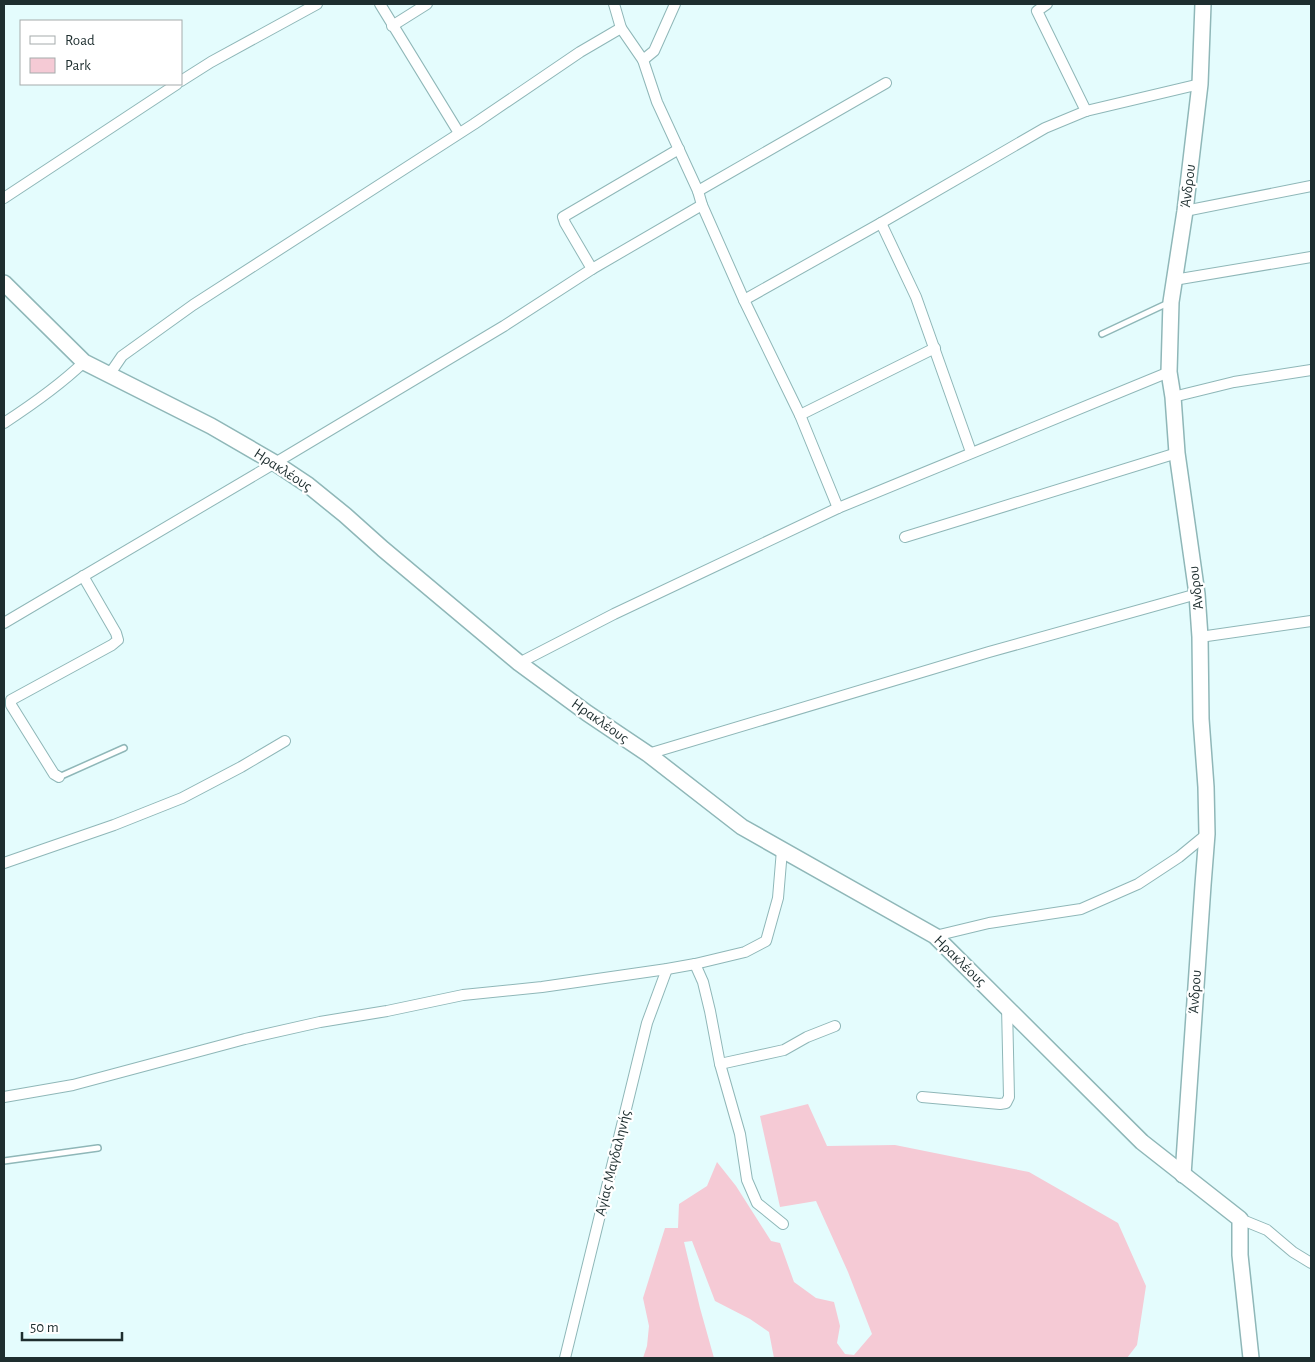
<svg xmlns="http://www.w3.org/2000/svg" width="1315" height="1362" font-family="'Alegreya Sans',sans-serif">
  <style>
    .green { fill: #f5cad5 }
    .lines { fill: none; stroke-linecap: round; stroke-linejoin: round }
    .lane-casing { stroke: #8fb7b8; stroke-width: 8 }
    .street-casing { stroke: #8fb7b8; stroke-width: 12 }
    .secondary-casing { stroke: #8fb7b8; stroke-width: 18 }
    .lane { stroke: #fff; stroke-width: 5 }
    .street { stroke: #fff; stroke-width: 10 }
    .secondary { stroke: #fff; stroke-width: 15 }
    .labels { text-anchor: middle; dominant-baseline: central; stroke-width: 4.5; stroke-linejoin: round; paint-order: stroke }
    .street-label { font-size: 15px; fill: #1e2e2f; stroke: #fff }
  </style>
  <rect width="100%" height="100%" fill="#e4fcfd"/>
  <polygon class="green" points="808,1104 827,1146 895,1145 1029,1172 1118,1223 1146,1286 1137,1345 1127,1358 774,1358 769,1332 750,1319 715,1301 692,1241 684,1242 700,1308 714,1358 643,1358 647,1346 649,1326 643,1298 665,1228 678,1228 679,1204 707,1186 717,1162 736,1186 771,1241 780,1243 794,1282 816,1298 834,1302 840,1326 837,1343 845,1354 854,1355 872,1334 848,1272 816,1201 780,1207 760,1116"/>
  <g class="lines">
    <g class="lane-casing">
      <g id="lane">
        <polyline points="1102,334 1168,303"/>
        <polyline points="59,777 124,748"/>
        <polyline points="4,1161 98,1148"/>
      </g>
    </g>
    <g class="street-casing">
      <g id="street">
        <polyline points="380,4 459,133"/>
        <polyline points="614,4 621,28"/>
        <polyline points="1047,4 1037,11 1086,111"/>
        <polyline points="392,26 427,4"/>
        <polyline points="643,60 654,51 675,4"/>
        <polyline points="181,81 211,62 317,4"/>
        <polyline points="698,191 886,83"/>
        <polyline points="4,198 177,84"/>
        <polyline points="1185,211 1311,186"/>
        <polyline points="881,223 916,297 971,452"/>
        <polyline points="592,269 565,223 563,217 679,149"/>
        <polyline points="1174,280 1311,257"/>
        <polyline points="744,300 881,223 1045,128 1086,111 1200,84"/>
        <polyline points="109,375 122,356 193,305 474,124 580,52 621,28 643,60 657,102 698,191 702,205 744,300 800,415 838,508"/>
        <polyline points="1173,397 1234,382 1311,370"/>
        <polyline points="800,415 935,348"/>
        <path d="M4,423C33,404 59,386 84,362"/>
        <polyline points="905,537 1177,453"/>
        <polyline points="4,623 275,463 504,326 592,269 702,205"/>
        <polyline points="1200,637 1311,621"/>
        <polyline points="519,663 614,614 838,508 1169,372"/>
        <polyline points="648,754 989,652 1197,594"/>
        <polyline points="59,777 54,774 11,705 11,700 112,645 118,640 116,633 83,576"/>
        <polyline points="4,863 114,825 182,798 241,767 285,741"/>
        <polyline points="935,936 989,923 1081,909 1138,884 1179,857 1207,834"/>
        <polyline points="695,964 703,982 710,1011 720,1064 740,1134 747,1180 757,1203 783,1224"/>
        <polyline points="720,1064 784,1050 807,1037 835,1026"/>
        <polyline points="4,1097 73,1085 245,1039 320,1022 387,1011 463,995 542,987 667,969 695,964 745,952 766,941 778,898 782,850"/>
        <polyline points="922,1097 1000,1104 1006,1103 1009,1097 1007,1006"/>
        <polyline points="1240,1219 1267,1230 1293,1252 1311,1263"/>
        <polyline points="565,1358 647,1023 667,969"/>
      </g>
    </g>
    <g class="secondary-casing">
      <g id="secondary">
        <polyline points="4,283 84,362 211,426 275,463 308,485 345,515 383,549 519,663 587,713 648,754 742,827 935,936 1142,1142 1240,1219 1240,1255 1251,1358"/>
        <polyline points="1183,1175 1203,885 1207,834 1206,787 1201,719 1200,637 1197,594 1177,453 1173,397 1169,372 1171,302 1185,211 1200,84 1203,4"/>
      </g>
    </g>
    <use href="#lane" class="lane"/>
    <use href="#street" class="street"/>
    <use href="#secondary" class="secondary"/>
  </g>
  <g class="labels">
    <g class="street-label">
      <text transform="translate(1188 186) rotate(-83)">Άνδρου</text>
      <text transform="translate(283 470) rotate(33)">Ηρακλέους</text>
      <text transform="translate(1196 588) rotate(-97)">Άνδρου</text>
      <text transform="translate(600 721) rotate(35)">Ηρακλέους</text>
      <text transform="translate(960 961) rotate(44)">Ηρακλέους</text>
      <text transform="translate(1195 992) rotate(-86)">Άνδρου</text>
      <text transform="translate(613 1163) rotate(-76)">Αγίας Μαγδαληνής</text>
    </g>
  </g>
  <rect width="1315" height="1362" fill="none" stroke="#1e2e2f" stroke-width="10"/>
  <rect x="20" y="20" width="162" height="65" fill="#ffffff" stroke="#a5abac"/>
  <rect x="30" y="36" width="25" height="8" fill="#ffffff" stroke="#a5abac"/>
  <text x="65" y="45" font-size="15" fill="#1e2e2f">Road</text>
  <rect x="30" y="58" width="25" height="15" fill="#f5cad5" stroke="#a5abac"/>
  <text x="65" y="70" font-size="15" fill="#1e2e2f">Park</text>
  <path d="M22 1332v8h100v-8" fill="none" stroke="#1e2e2f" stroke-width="2.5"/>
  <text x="30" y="1332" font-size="15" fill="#1e2e2f" stroke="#ffffff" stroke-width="4" paint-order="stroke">50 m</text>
</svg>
